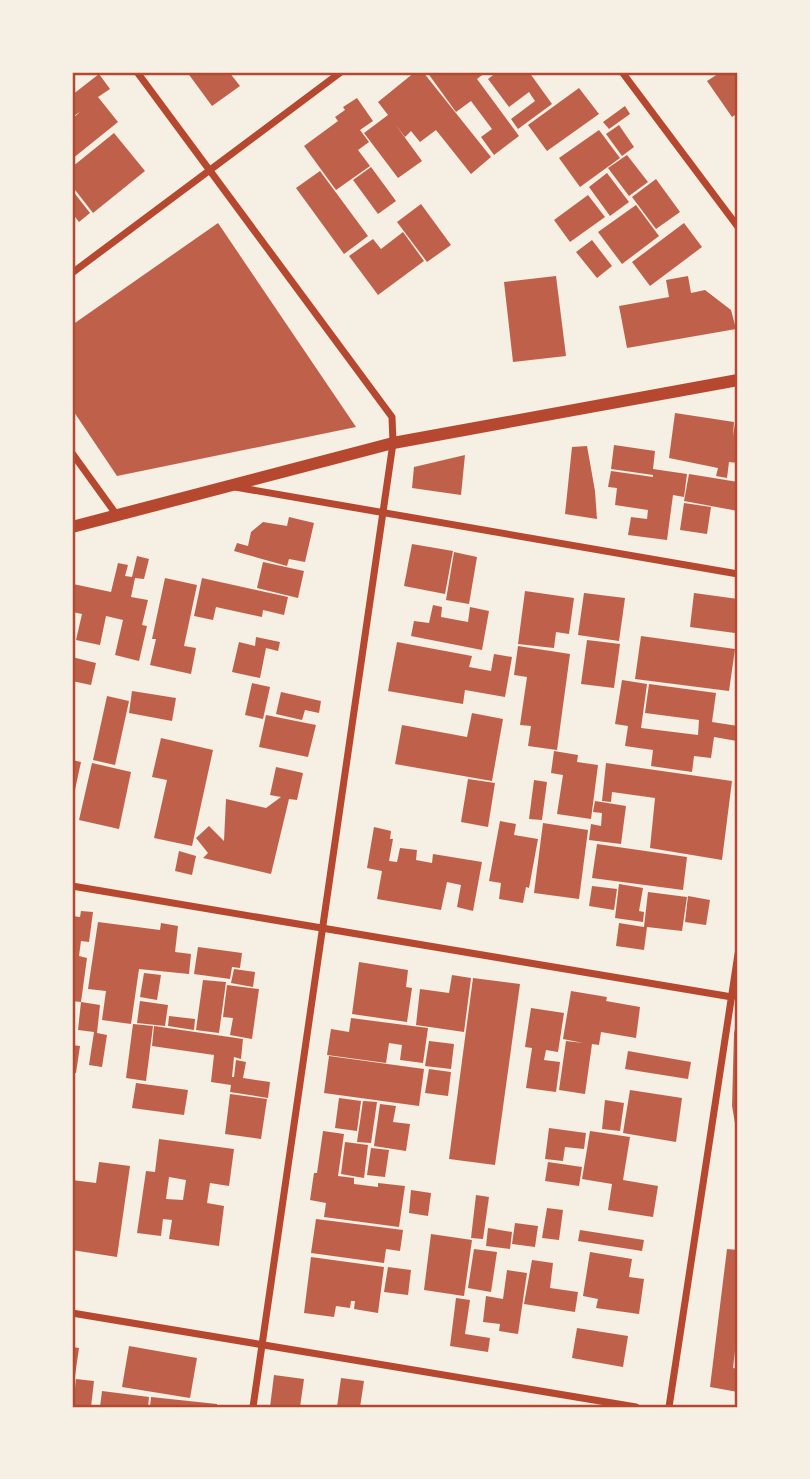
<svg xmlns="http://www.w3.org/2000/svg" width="810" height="1479" font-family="'Work Sans',sans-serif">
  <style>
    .building { fill: #bf614a; fill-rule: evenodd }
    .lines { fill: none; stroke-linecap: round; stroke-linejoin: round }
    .minor { stroke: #b5482f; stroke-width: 7 }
    .tertiary { stroke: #b5482f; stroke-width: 12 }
    .neatline { fill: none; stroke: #b5482f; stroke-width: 2.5 }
  </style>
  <rect width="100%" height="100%" fill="#f6efe4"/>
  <g class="building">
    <polygon points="187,72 229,72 240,86 212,106"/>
    <polygon points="415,72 423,72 491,157 471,174 436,130 420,142 411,131 405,137 395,124 422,161 398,178 364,133 388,115 378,102"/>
    <polygon points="427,72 486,72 477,79 519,136 494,155 481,137 492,129 471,101 456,112"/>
    <polygon points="497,72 529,72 552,104 518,129 511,119 535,101 529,92 509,107 488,79"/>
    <polygon points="721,72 738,72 738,113 732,117 707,81"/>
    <polygon points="99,74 110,89 98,97 118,122 72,159 72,119 80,112 72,117 72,95"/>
    <polygon points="579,88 599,114 547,151 528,125"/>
    <polygon points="357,98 373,121 360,130 369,142 358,150 370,166 336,190 304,146 338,121 335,117 345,110 343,107"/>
    <polygon points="625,106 630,114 609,129 603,122"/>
    <polygon points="619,125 634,147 622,156 606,134"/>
    <polygon points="599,130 620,158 580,187 559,158"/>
    <polygon points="114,133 145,171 93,213 72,186 72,167"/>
    <polygon points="627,155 648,182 629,196 608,168"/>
    <polygon points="371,167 396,201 378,214 353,180"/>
    <polygon points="320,171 368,236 344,254 296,188"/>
    <polygon points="607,173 629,202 610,216 589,187"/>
    <polygon points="656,179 680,212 656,229 632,197"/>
    <polygon points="72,190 90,213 79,222 72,213"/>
    <polygon points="588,195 605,217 570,242 554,220"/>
    <polygon points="421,204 451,245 427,262 397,222"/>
    <polygon points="636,205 659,236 622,264 598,232"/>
    <polygon points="218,223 356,427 117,476 72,409 72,325"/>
    <polygon points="684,223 702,247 650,286 632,262"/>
    <polygon points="403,232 424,261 378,295 349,256 373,239 381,249"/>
    <polygon points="592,240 612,266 597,278 576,252"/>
    <polygon points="556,276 566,356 513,362 504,282"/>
    <polygon points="688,276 691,293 705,290 731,310 736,329 627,348 619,306 669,297 666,280"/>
    <polygon points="737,411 738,463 729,462 727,478 716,476 718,468 669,458 675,413 734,422 733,436"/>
    <polygon points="614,445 655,451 653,469 687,474 684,497 673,495 667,540 628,535 631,517 647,519 648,510 615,505 617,488 608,487 611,471 653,477 653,475 611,469"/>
    <polygon points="587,446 595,491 597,519 565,514 572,447"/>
    <polygon points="465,455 461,495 412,488 414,467"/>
    <polygon points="689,474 738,482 738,511 684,501"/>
    <polygon points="684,503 711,507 707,534 680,530"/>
    <polygon points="289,517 314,523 305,562 289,559 287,566 234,551 237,543 248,546 251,532 263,522 287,526"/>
    <polygon points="412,544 453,551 445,594 404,586"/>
    <polygon points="454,552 477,557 469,604 446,600"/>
    <polygon points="137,556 149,559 144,579 135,578 131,597 148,600 142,625 147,626 139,661 115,655 123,620 106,616 100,645 76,640 82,614 72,612 73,584 111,592 118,563 128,565 125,576 132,577"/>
    <polygon points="263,562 304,571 298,598 257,588"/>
    <polygon points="165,578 197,585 184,646 196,648 191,674 150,665 156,639 152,639"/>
    <polygon points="202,578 288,597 284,615 263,610 262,617 216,607 213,620 194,616"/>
    <polygon points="525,591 574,598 569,634 556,632 554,648 518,644"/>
    <polygon points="584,593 625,598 619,641 578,635"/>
    <polygon points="694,593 738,599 735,633 690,627"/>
    <polygon points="433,605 442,607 441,617 468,622 470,607 489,611 482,650 411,636 414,621 429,623"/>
    <polygon points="641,636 735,649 729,691 635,679"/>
    <polygon points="256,637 280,642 278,651 266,648 260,678 232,672 239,642 255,646"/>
    <polygon points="587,640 620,644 614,688 581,684"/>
    <polygon points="397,642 472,656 469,667 491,671 494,654 512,657 505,697 465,690 463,704 388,691"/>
    <polygon points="518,646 570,654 557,750 528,746 531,726 520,725 527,677 514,675"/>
    <polygon points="72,657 96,663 91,685 72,681"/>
    <polygon points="622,680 647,684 641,728 698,735 699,720 645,713 649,684 716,693 712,722 738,726 737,741 714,737 711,758 694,756 692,772 651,766 653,750 625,746 628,726 615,724"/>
    <polygon points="252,683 270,687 263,719 245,715"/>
    <polygon points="132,691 176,698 172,721 129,713"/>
    <polygon points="281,692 321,701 319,713 305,710 302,720 276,714"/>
    <polygon points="107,696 129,701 115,765 93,760"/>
    <polygon points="472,713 503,719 492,781 395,764 402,725 467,737"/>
    <polygon points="266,715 316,725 308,757 259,747"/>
    <polygon points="161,738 213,750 192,846 154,838 167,780 152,777"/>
    <polygon points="554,751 578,755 577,762 598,765 591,819 557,814 563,775 551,773"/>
    <polygon points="72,760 81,762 73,799 72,799"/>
    <polygon points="92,763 131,772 119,829 79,820"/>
    <polygon points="606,763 732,781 722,860 650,848 655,798 612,792 611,802 602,801"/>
    <polygon points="276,767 303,773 297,800 289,799 271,874 203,858 208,853 196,838 209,826 224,841 226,799 266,808 281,797 270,795"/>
    <polygon points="468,779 495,783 488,827 461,822"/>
    <polygon points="534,780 547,782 542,820 529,819"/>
    <polygon points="595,801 626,806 621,844 589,840 591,824 601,826 602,813 593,812"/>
    <polygon points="500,821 516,824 514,835 538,839 529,888 526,887 523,903 499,899 501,883 489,881"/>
    <polygon points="543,823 588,830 579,899 534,893"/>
    <polygon points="374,827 391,831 390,839 393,839 389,861 397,862 400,848 417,850 416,860 432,863 433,854 482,862 473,911 457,907 461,885 447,882 441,910 377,899 382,871 367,868"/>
    <polygon points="597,844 687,857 683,890 592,878"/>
    <polygon points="179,851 196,856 192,875 175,871"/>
    <polygon points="619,884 643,888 639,911 644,912 643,922 615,918"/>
    <polygon points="592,886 617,889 614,910 589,906"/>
    <polygon points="648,892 687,897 682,931 647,927 644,950 616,946 619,923 644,927"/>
    <polygon points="688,896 710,900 706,925 685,922"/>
    <polygon points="81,911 93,912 89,942 81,941 79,956 87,958 81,1002 72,1001 72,916 80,917"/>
    <polygon points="98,922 160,930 161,923 178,926 175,952 191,954 189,974 139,969 131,1024 102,1020 106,991 88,989"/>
    <polygon points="198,947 242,953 240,968 232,967 230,979 194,974"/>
    <polygon points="359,962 408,970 406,987 412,988 407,1022 352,1014"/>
    <polygon points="234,969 255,972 253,987 231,983"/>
    <polygon points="144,973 161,975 157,1000 140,997"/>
    <polygon points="452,975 471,978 464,1032 416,1025 420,989 449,993"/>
    <polygon points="473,978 520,984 495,1165 449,1159"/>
    <polygon points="203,980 226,982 219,1033 196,1030"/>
    <polygon points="227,985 259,989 252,1039 230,1035 233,1018 223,1017"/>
    <polygon points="571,991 607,997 606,1001 640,1007 636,1038 601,1032 599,1045 592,1044 585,1094 559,1090 566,1041 583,1043 563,1039"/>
    <polygon points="140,1001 168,1005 165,1026 137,1023"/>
    <polygon points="81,1002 100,1005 97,1033 107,1035 102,1067 89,1065 94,1032 78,1030"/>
    <polygon points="531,1008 564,1013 558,1052 546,1050 544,1060 560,1062 556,1092 526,1088 532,1048 525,1047"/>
    <polygon points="169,1016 195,1019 194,1030 168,1026"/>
    <polygon points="351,1018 428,1028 423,1063 400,1060 402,1045 389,1043 386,1063 327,1055 331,1029 349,1032"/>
    <polygon points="737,1020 738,1135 737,1135 732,1106 734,1033"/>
    <polygon points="133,1024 153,1026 146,1081 126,1078"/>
    <polygon points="154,1026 243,1039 241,1059 234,1057 232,1077 234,1077 236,1060 246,1062 243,1078 270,1082 268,1098 230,1092 231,1085 211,1082 214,1055 152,1046"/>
    <polygon points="429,1041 454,1044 451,1069 425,1066"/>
    <polygon points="72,1045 80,1046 76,1073 72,1073"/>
    <polygon points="628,1051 691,1062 688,1079 625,1069"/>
    <polygon points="329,1056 424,1069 419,1106 324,1093"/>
    <polygon points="429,1069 451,1072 448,1096 425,1093"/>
    <polygon points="136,1083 188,1090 184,1115 132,1108"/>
    <polygon points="630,1090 682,1098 676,1142 623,1133"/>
    <polygon points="230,1094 267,1099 261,1139 225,1134"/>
    <polygon points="339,1098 361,1101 357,1131 335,1128"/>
    <polygon points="605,1100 624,1103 620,1131 602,1129"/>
    <polygon points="363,1101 377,1102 371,1143 357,1142"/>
    <polygon points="380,1104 396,1106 393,1122 410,1124 406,1151 374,1146"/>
    <polygon points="549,1128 586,1133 584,1149 565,1147 563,1161 545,1159"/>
    <polygon points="323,1131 344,1134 338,1176 354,1178 354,1184 378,1187 378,1183 405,1186 399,1227 324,1217 326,1203 310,1200 314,1173 317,1173"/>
    <polygon points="590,1131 630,1137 623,1180 658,1186 653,1217 608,1210 612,1184 582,1179"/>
    <path d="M159,1139L234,1149L229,1186L210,1183L207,1203L224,1206L219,1246L169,1239L172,1220L163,1219L161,1236L137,1233L146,1171L155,1172ZM169,1177L186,1180L183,1200L166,1199Z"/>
    <polygon points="345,1142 368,1145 364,1178 341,1174"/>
    <polygon points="371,1148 389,1150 385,1177 367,1175"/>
    <polygon points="99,1162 130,1166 117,1257 72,1250 72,1180 96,1183"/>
    <polygon points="548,1162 582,1167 579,1186 545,1181"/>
    <polygon points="411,1190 431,1193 428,1216 409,1213"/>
    <polygon points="476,1195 489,1197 483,1239 471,1238"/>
    <polygon points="547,1208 563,1210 559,1240 542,1238"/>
    <polygon points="316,1219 403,1230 400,1251 386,1249 384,1263 311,1253"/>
    <polygon points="515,1223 538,1226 535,1247 512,1244"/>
    <polygon points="488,1228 512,1232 510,1249 486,1246"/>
    <polygon points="580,1230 644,1240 642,1251 578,1241"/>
    <polygon points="431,1234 472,1240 464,1296 424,1290"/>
    <polygon points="474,1249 497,1252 491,1292 468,1288"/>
    <polygon points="727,1249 738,1250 738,1325 733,1368 738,1369 738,1392 710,1387"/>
    <polygon points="590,1252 632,1259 629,1277 644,1279 639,1314 596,1308 598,1299 583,1296"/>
    <polygon points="311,1257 384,1267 378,1313 354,1309 355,1301 351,1301 350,1308 336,1306 334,1317 304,1313"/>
    <polygon points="532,1260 553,1263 550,1288 578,1292 575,1312 524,1304"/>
    <polygon points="388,1267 411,1270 408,1295 384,1292"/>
    <polygon points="507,1270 527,1273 518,1334 499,1331 500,1324 483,1322 486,1296 503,1299"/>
    <polygon points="456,1298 470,1300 465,1334 490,1338 488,1352 450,1346"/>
    <polygon points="577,1328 628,1336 623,1367 572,1358"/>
    <polygon points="129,1346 197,1358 190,1398 122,1387"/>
    <polygon points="72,1347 79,1348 73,1390 72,1390"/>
    <polygon points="274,1375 304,1379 300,1407 270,1407"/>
    <polygon points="341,1378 364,1381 360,1407 337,1407"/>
    <polygon points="76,1379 94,1381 91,1407 73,1406"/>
    <polygon points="102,1391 149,1397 148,1407 100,1407"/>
    <polygon points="151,1397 217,1404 217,1407 150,1407"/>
  </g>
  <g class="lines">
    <g class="minor">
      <polyline points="137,72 392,417 393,443 253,1407"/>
      <polyline points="622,72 738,227"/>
      <polyline points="72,273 341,72"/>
      <polyline points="72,453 116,514"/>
      <polyline points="235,487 738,574"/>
      <polyline points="72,886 732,997"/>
      <polyline points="72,1313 636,1407"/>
      <polyline points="669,1407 738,954"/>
    </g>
    <polyline class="tertiary" points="72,527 393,443 738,380"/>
  </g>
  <rect width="810" height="1479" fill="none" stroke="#f6efe4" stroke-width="147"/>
  <rect x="74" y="74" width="662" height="1332" class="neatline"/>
</svg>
